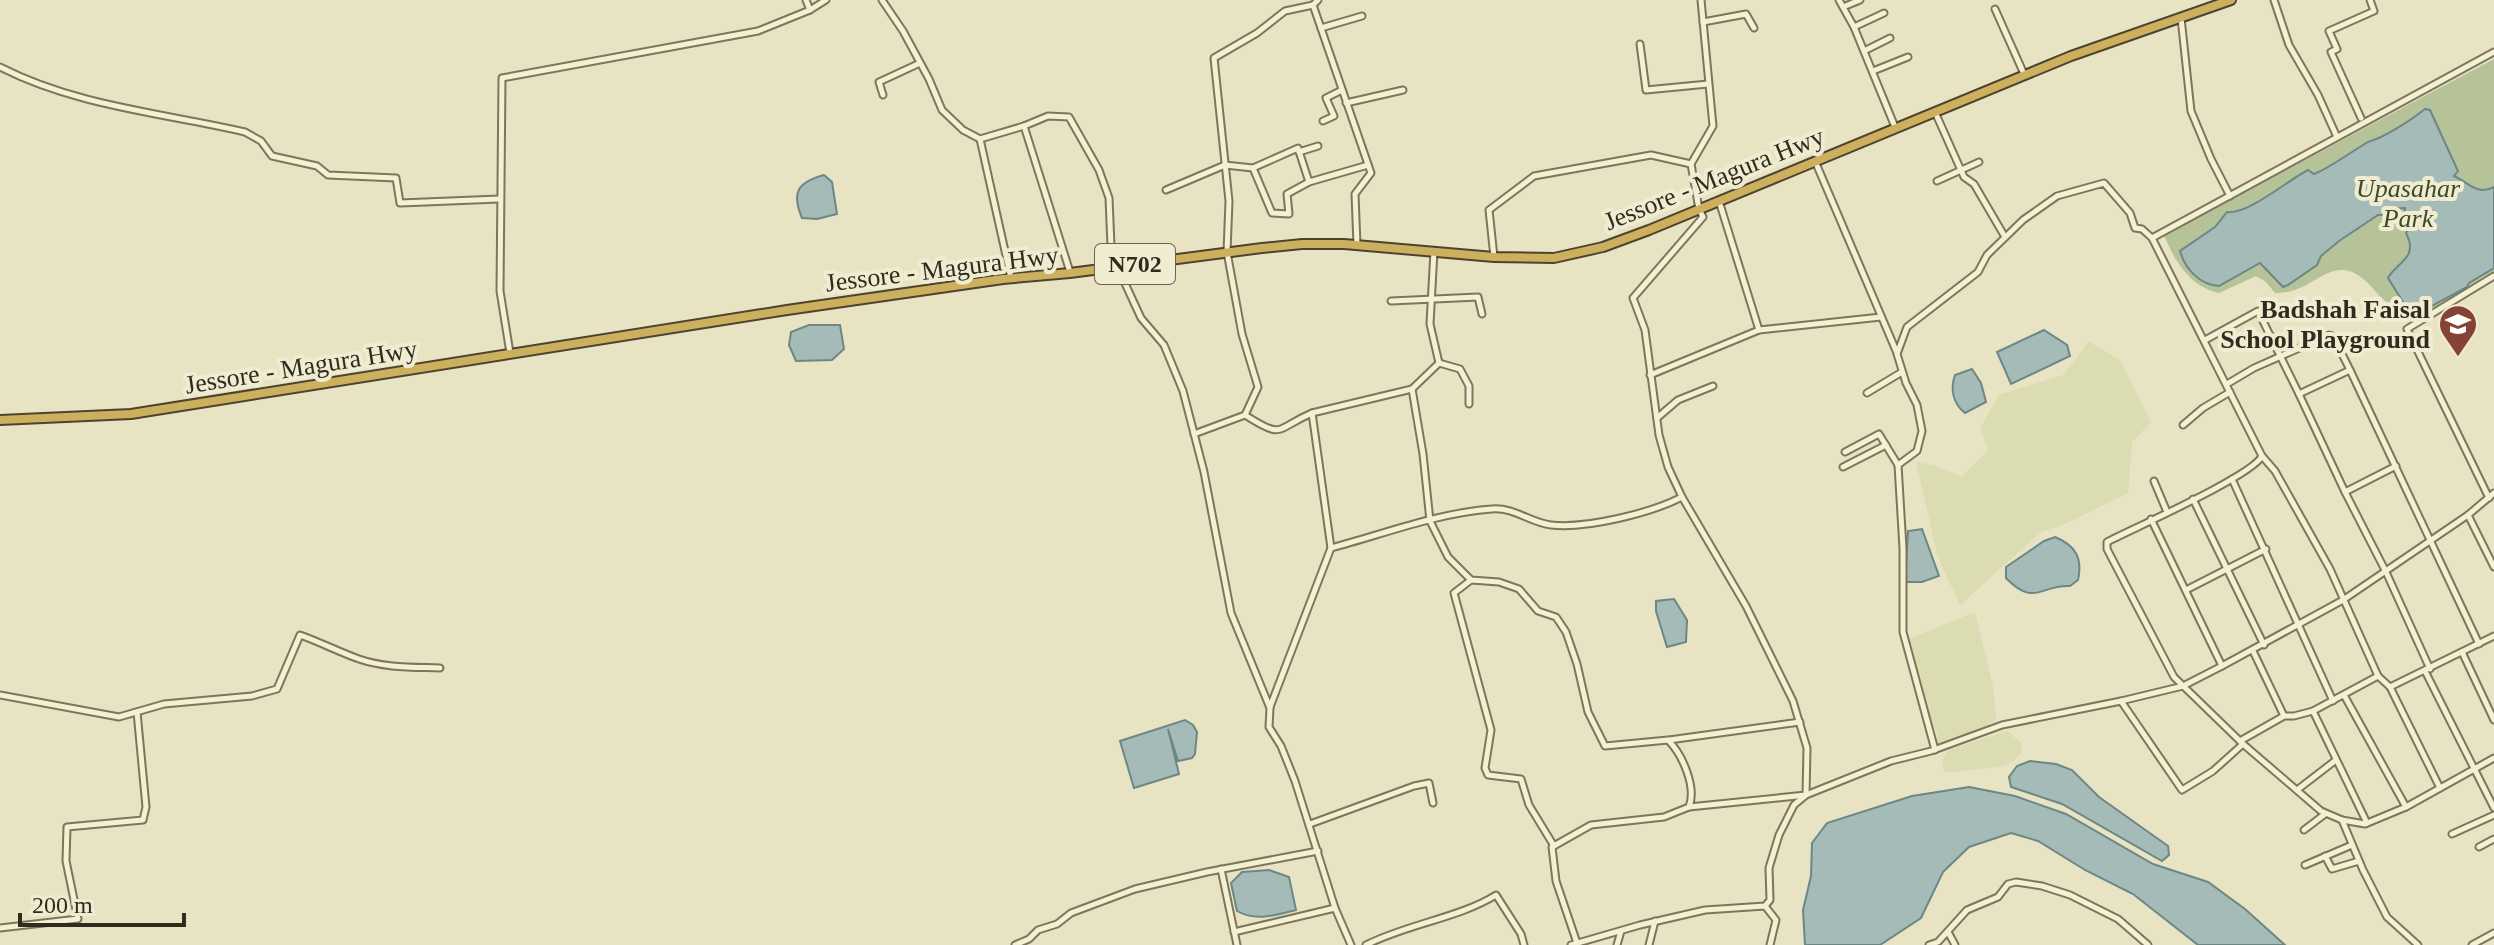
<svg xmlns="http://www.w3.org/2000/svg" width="2494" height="945" font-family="Georgia,serif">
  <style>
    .farmland { fill: #dbdcb1 }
    .green { fill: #b6c398 }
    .water { fill: #a4bbb8; stroke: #6d8785; stroke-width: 2 }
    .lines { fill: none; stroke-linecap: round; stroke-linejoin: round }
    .minor-casing { stroke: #7f755c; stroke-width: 9 }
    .highway-casing { stroke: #4d4330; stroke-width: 12 }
    .minor { stroke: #f3f0d4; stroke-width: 5 }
    .highway { stroke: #ccb05e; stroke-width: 8 }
    .labels { text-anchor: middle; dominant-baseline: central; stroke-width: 8; stroke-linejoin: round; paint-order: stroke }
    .shield { fill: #f0ecd1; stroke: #6a6454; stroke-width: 2 }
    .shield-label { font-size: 24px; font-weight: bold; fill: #312a1e }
    .street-label { font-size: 26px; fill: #312a1e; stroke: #f0ecd1 }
    .park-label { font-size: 26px; font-style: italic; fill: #3b4a27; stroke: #f0ecd1 }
    .poi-label { font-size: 26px; font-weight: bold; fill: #312a1e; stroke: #f0ecd1; text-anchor: end }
  </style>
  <rect width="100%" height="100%" fill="#e7e3c3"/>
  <g class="farmland">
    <polygon points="2089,342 2119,359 2151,422 2132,442 2128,493 2065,524 2041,532 1960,605 1938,557 1916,462 1937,466 1962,477 1988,450 1980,428 1999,395 2063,375"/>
    <polygon points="1975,612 1993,687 1996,720 1973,733 1943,744 1937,742 1937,733 1926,710 1908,656 1908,639"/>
    <polygon points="2007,731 2022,744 2021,753 2015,760 2005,766 1945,773 1942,762 1947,751"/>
  </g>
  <path class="green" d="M2494,59V272C2468,282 2426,326 2398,316C2393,306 2384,301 2377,293C2334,240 2318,295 2275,293L2266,282L2256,276L2219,293C2190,287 2174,260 2164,235Z"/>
  <g class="water">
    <path d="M2425,109L2430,110L2458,171L2454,176C2468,182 2477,196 2494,187V268L2469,283L2467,287L2419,313H2410L2388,278C2397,262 2419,258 2406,233L2409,228L2404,223L2405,208L2386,209L2384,215H2378L2339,241L2321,256L2317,265L2288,285L2283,287L2260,263L2219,286C2200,285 2185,269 2180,251L2215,227L2227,212C2248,215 2288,180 2308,170L2314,174C2331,167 2345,156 2363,145C2368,141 2375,140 2381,137C2397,129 2411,120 2425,109Z"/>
    <path d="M824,175L832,182L837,214L817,219L802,218C791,192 798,182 824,175Z"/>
    <polygon points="809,325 840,325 844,349 832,360 796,361 789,345 791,332"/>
    <polygon points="2044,330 2067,345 2070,356 2011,384 1997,352"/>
    <path d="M1972,369L1981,383L1986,402L1965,413C1953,404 1950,389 1955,375Z"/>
    <polygon points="1922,529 1939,576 1922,582 1905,582 1908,531"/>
    <path d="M2055,537C2075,545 2083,558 2078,580L2070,586C2041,584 2035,608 2006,578V567L2044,541Z"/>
    <polygon points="1674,599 1687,620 1686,642 1667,647 1656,611 1656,601"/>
    <polygon points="1185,720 1193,725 1197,732 1195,754 1192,758 1178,761 1168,729 1179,774 1134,788 1120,741"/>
    <polygon points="2030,761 2056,764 2072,770 2099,797 2168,846 2169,855 2162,861 2062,804 2011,787 2009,777 2017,766"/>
    <polygon points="1969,787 2015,796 2066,814 2153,864 2208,882 2245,909 2285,945 2198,945 2133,894 2085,870 2038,841 2011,833 1969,847 1943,872 1921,918 1880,945 1805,945 1803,910 1811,876 1812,843 1827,823 1912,796"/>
    <path d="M1269,870L1289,877L1296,910C1276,915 1256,922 1237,911L1231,883L1242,872Z"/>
  </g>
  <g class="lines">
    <g class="minor-casing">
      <g id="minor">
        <polyline points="806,0 810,10"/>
        <polyline points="882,0 903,31 929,79 942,110 963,130 980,139 1024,126 1070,272"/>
        <polyline points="1318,0 1313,5 1371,173 1355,194 1357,245"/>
        <polyline points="1839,0 1854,27 1895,127"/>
        <polyline points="2274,0 2289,45 2318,95 2337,137"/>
        <polyline points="1843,7 1860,0"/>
        <polyline points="1995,9 2024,74"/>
        <polyline points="2181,18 2191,111 2211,159 2230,196"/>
        <polyline points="1703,22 1746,14 1754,28"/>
        <polyline points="1854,27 1884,13"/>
        <polyline points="1321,28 1362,16"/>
        <polyline points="1640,44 1646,90 1708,84"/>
        <polyline points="1864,51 1890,38"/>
        <path d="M0,67C76,106 163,113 245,132L261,141L272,156L317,166L328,175L396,178L400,203L499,199"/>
        <polyline points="1873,71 1908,57"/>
        <polyline points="883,95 879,82 920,63"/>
        <polyline points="1346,103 1403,90"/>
        <polyline points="1935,112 1964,177 1974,184 2005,237"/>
        <polyline points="2361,118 2331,52 2337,49 2329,31 2374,11 2370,0"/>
        <polyline points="1323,121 1334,116 1326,98 1342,90"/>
        <polyline points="1024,126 1048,116 1069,117 1099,170 1109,198 1111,246 1117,266 1141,318 1164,345 1183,391 1204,472 1231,613 1270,708 1269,727 1281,746 1295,781 1335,908 1351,945"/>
        <polyline points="980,139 1011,278"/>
        <polyline points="1299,152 1318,146"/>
        <polyline points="1815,161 1897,353"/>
        <polyline points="1253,168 1272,213 1289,214 1287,194 1309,182 1368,165"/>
        <polyline points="1937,181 1979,162"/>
        <polyline points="1166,190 1225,165 1253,168 1298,148 1309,182"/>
        <polyline points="1719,201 1759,330"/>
        <polyline points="2152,238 2494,52"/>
        <path d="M1434,251L1430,324L1439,363L1412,389L1423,454L1430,521L1448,557L1471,580L1499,582L1519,589L1538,611L1556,617L1566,632L1577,664L1588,712L1605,746L1668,740C1682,754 1697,787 1689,807L1664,817L1591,825L1552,847L1556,881L1577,943"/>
        <polyline points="1494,257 1489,210 1534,176 1651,155 1691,164"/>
        <polyline points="1391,301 1478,297 1482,314"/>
        <polyline points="2205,340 2258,311 2299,394"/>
        <polyline points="510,353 500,291 502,78 758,31 810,10 826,0"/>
        <polyline points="1439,363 1460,369 1469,386 1469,404"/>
        <polyline points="1650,375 1759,330 1881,317"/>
        <polyline points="2227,384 2254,368 2329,335 2333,336 2350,370"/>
        <polyline points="1867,393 1902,372"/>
        <polyline points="1312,413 1412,389"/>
        <path d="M1245,415C1284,440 1275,429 1312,413L1331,548L1270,707"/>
        <polyline points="1657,418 1678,400 1713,386"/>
        <polyline points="2183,425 2203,408 2230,392"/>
        <polyline points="1194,434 1245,415 1258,387 1242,334 1227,252 1229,201 1214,58 1257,33 1285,11 1313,5"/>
        <polyline points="1845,452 1879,434 1898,465"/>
        <polyline points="2262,456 2275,471 2330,569 2378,676"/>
        <polyline points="2396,466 2345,492 2386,572 2430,669"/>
        <polyline points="1843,467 1886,445"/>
        <polyline points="2232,479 2333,701"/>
        <polyline points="2154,481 2167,512"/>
        <polyline points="2345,492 2299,394 2350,370 2479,644"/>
        <polyline points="2489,498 2407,329 2494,276"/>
        <polyline points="2193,499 2264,645"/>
        <polyline points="2468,515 2494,567"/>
        <path d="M1331,548C1384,534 1437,513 1492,509C1514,507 1531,523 1551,525C1586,529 1651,513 1682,497"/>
        <polyline points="1471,580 1454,593 1491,730 1485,768 1488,775 1521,779 1529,805 1554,846"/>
        <polyline points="2186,590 2266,549"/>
        <polyline points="2253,651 2284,716"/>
        <polyline points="2462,652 2494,720"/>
        <polyline points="2222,666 2343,600 2468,515 2494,493"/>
        <polyline points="2425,671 2494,808"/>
        <polyline points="2390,687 2440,788"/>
        <path d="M0,695L119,717L164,704L252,696L277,689L300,635C320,642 339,652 359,659C385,668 413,667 440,668"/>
        <polyline points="2344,695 2406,807"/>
        <polyline points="2121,701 2182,790 2213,771 2243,744"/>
        <polyline points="2313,711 2367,823"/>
        <polyline points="1669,740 1800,722"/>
        <polyline points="2240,741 2284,716 2294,716 2313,711 2378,676 2390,687 2494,636"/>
        <path d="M1935,750L1903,632V548L1898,465L1917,451L1922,431L1917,405L1906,383L1897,354L1907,327L1978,272L1987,255L2023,220L2057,196L2104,183L2130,213L2135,228L2142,229L2152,238L2262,456C2252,476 2134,528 2107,542V549L2174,677L2243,744L2321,811L2342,820L2365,824L2406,807L2494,758"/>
        <polyline points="2297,790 2336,760"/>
        <polyline points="1689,807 1806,795 1807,748 1793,701 1746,606 1682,497 1668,467 1659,435 1645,330 1633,298 1703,217 1699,209 1691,164 1713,126 1701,0"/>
        <polyline points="2342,820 2363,870 2387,917 2418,945"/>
        <polyline points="1310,824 1414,786 1429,783 1433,803"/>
        <polyline points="2304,830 2325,814"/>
        <polyline points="2452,834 2494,815"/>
        <polyline points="2479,847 2494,839"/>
        <polyline points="2325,856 2332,869 2359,861"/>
        <polyline points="2305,865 2352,845"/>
        <polyline points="1221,869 1237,945"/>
        <polyline points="1765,906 1776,920 1770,945"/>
        <polyline points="0,928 78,919 66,861 67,827 143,820 146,807 137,712"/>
        <polyline points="1234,932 1335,908"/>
        <polyline points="1948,932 1955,945"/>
        <polyline points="1015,945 1029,939 1038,930 1057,924 1071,913 1135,889 1207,872 1318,851"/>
        <path d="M1366,945C1407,924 1459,918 1496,895L1521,934L1524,945"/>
        <polyline points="1571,945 1640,925 1705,910 1765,906 1770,900 1769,868 1779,835 1794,805 1806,795 1891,761 1931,751 2002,725 2121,701 2183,686 2222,666 2151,519"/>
        <polyline points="1617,945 1621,931"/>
        <polyline points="1649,945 1655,921"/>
        <polyline points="1929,945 1938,942 1967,910 1998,897 2008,884 2016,882 2042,886 2070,895 2118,919 2148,945"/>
        <polyline points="2472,945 2494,933"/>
      </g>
    </g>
    <g class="highway-casing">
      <polyline id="highway" points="0,420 131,414 787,310 1003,279 1070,273 1262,248 1302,244 1344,244 1494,257 1554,258 1603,247 1649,230 2071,56 2231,0"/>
    </g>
    <use href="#minor" class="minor"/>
    <use href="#highway" class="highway"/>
  </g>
  <defs>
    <g id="school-pin" transform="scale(2)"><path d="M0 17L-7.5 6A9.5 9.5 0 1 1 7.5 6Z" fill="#864234" stroke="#f0ecd1"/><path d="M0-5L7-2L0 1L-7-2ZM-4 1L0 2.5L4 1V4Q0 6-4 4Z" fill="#fff"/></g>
  </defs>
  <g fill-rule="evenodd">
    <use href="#school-pin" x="2458" y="324"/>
  </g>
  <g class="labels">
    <rect class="shield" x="1095" y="244" width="80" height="40" rx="6"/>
    <g class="shield-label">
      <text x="1135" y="264">N702</text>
    </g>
    <g class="street-label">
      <text transform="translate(1714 179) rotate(-22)">Jessore - Magura Hwy</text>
      <text transform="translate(942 269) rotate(-7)">Jessore - Magura Hwy</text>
      <text transform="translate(301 367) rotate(-9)">Jessore - Magura Hwy</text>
    </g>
    <g class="park-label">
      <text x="2408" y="188">Upasahar<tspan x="2408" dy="30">Park</tspan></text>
    </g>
    <g class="poi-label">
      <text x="2430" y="309">Badshah Faisal<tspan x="2430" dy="30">School Playground</tspan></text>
    </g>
  </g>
  <path d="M20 913v12h164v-12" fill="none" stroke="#312a1e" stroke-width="4"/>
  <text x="32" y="913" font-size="24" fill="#312a1e" stroke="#f0ecd1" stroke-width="6" paint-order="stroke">200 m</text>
</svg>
